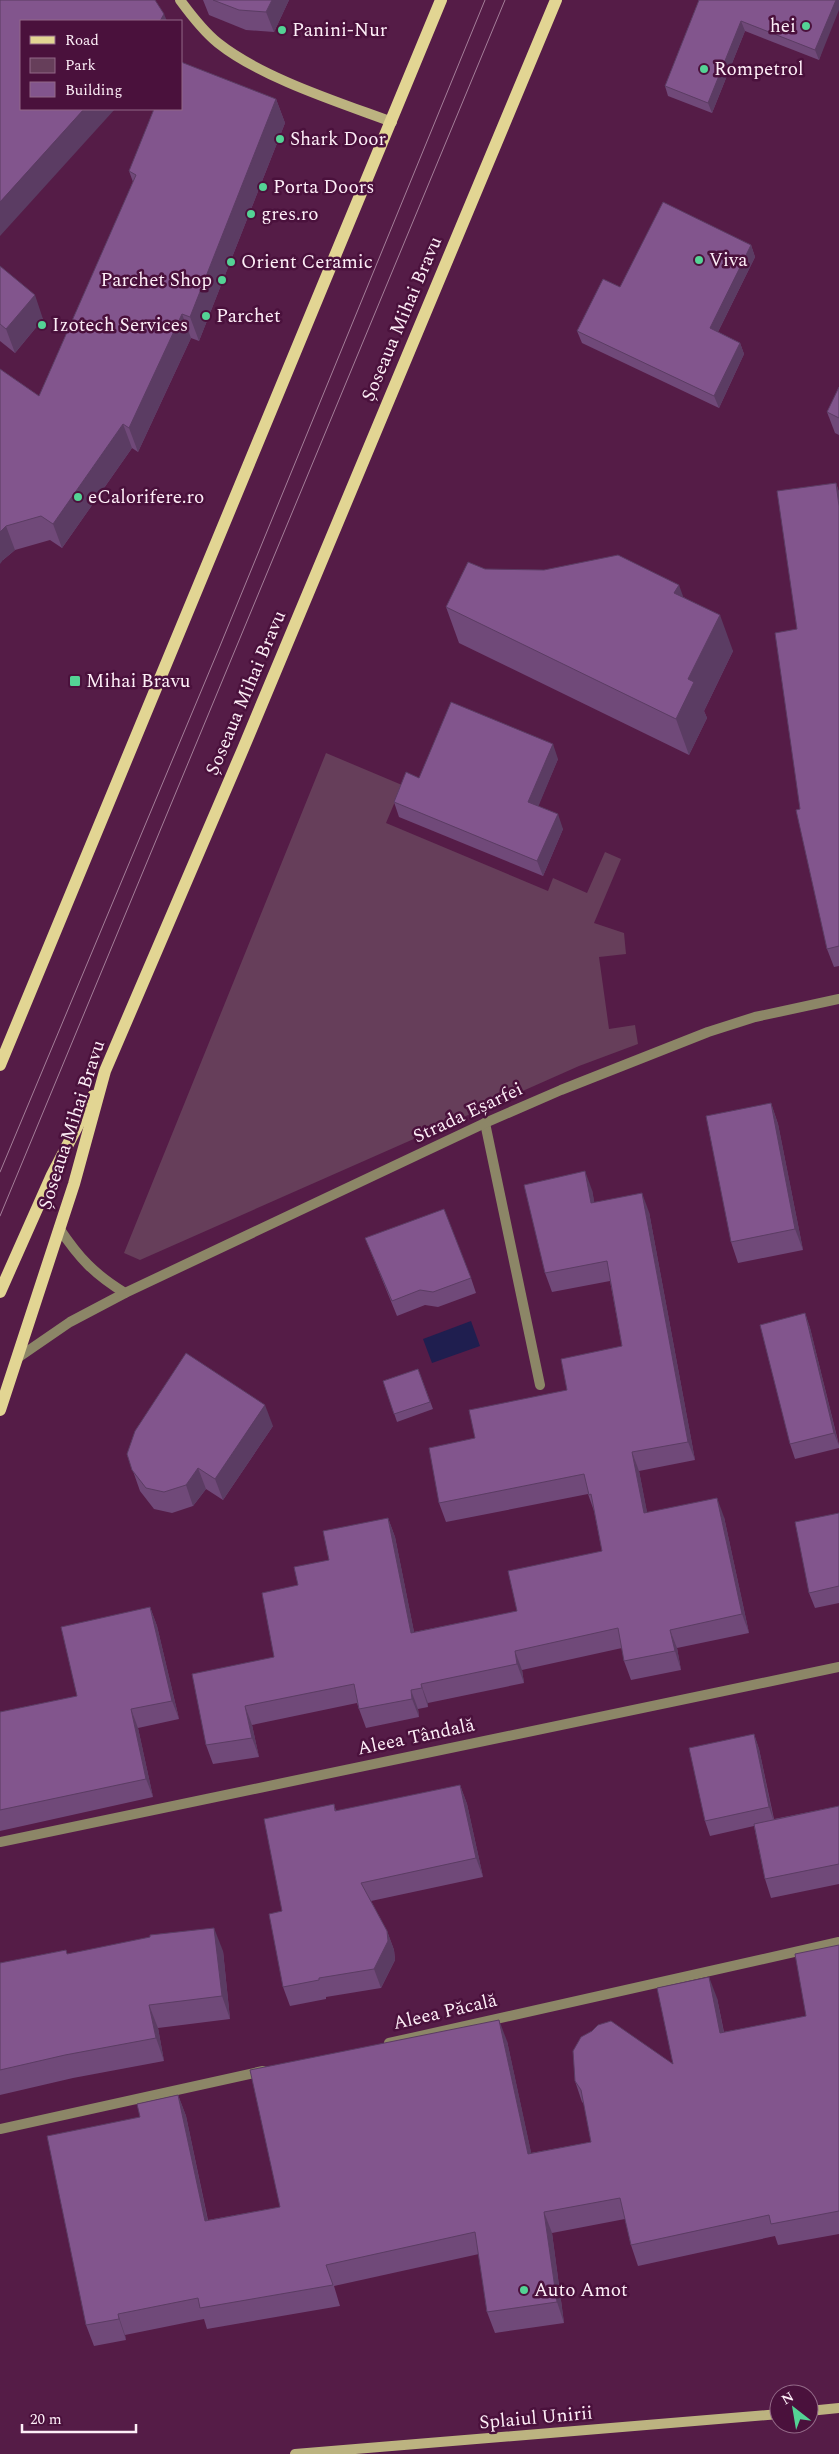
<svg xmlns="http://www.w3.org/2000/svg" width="839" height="2454" font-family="Spectral,serif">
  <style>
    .green { fill: #663e5a }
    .water { fill: #1f1e4f }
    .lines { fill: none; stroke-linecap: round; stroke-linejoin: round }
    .street { stroke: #8c8667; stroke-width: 10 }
    .secondary { stroke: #bcb380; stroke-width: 10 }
    .primary { stroke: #e2d593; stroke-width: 12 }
    .tram { stroke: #a47e99; stroke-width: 1 }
    .wall { fill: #704979 }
    .shaded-wall { fill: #5b3c63 }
    .building { fill: #82558d; stroke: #5b3c63 }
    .poi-dot { fill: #54d395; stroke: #4a113c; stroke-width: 2 }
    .labels { text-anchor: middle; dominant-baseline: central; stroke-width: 5; stroke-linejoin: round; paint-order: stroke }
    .poi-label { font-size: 19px; fill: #fdeef7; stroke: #4a113c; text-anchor: start }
    .street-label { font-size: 19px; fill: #fdeef7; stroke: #4a113c }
  </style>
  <rect width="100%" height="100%" fill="#551c47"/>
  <polygon class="green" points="326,753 402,785 386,823 548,891 553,878 587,893 605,852 621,859 594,923 624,933 626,954 599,957 609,1029 635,1025 638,1044 579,1066 140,1260 124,1253"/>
  <polygon class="water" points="471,1321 480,1346 432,1363 423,1339"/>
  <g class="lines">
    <g class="street">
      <polyline points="485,1123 540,1385"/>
      <path d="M59,1228C79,1258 94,1274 125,1293"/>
      <polyline points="19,1357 70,1322 125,1293 485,1123 561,1090 708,1032 755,1017 839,999"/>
      <polyline points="0,1842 839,1667"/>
      <polyline points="389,2043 839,1942"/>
      <polyline points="0,2129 263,2071"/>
    </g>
    <g class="secondary">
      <path d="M180,0C191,15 203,31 218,43C262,78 338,102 392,122"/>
      <polyline points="809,2411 839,2408"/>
      <polyline points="295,2454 779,2414"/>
    </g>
    <g class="primary">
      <polyline points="0,1065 441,0"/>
      <polyline points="0,1292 52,1175 93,1096"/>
      <polyline points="0,1410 74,1184 105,1071 243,749 556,0"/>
    </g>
    <g class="tram">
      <polyline points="0,1172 220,646 485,0"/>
      <polyline points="0,1216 505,0"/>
    </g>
  </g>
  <g class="wall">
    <polygon points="203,0 289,0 274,32 246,30 209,15"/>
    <polygon points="699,0 839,0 819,60 745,31 712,113 668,96 665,86"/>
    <polygon points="276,99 285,123 199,341 191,338 138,452 132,448 62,548 50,540 15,550 3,560 0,369 39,396 133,182 129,171"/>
    <polygon points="751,245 755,257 718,332 740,343 744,354 719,408 582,343 577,331 620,287"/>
    <polygon points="0,266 43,319 15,353 0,341"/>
    <polygon points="839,387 839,435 835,433 827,412"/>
    <polygon points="836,483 839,492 839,966 834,967 827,949 800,809 797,629"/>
    <polygon points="684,597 733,651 704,711 707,718 689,755 459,643 446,607"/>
    <polygon points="558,759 538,806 563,829 543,876 399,817 394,802 419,778"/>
    <polygon points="771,1103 778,1124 803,1250 738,1263 731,1242"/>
    <polygon points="592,1190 594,1202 649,1212 695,1460 639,1471 647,1513 724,1517 749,1633 677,1648 681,1670 631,1680 624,1661 622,1648 522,1670 524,1683 428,1703 428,1707 418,1709 419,1717 366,1728 359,1709 357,1703 252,1725 259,1757 213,1764 206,1745 274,1657 298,1585 329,1560 388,1518 395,1537 414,1632 517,1611 602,1551 594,1511 588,1494 446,1522 439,1503 475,1438 567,1390 622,1346 610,1281 552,1292 545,1273"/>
    <polygon points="365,1238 471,1278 476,1293 438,1307 425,1305 397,1316"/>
    <polygon points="805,1313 810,1328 839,1445 839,1448 795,1459 790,1444"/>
    <polygon points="418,1369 433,1409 397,1422 383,1381"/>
    <polygon points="273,1426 223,1500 206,1489 193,1506 172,1513 154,1509 140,1491 127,1454"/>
    <polygon points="839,1513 839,1603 815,1608 809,1593"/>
    <polygon points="150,1607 157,1626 179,1719 138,1728 153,1797 0,1831 0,1712 77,1696"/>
    <polygon points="754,1734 759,1749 774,1819 839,1806 839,1884 771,1898 765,1879 754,1826 710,1836 705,1821"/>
    <polygon points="460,1785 467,1804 483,1877 371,1901 387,1931 394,1950 395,1960 381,1988 326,1997 326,1999 290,2006 283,1987 282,1911 334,1804 336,1811"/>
    <polygon points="839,1945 839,2234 778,2245 775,2236 638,2266 631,2245 625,2219 552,2233 564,2323 495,2333 487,2312 479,2254 334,2286 340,2306 207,2329 204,2319 125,2335 126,2340 94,2346 86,2325 140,2117 178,2095 186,2116 208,2220 280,2207 507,2041 531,2153 591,2142 584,2104 582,2102 575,2081 673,2064 717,1998 724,2032 806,2016"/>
    <polygon points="66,1950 67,1954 223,1951 230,2019 158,2028 164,2061 73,2078 0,2095 0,1963"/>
  </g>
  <g class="shaded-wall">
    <polygon points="272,0 289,0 274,32 266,12"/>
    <polygon points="836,0 839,0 839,10 819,60 815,50"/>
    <polygon points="164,14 167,21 160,21"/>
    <polygon points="741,21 745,31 712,113 708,103"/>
    <polygon points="276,99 285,123 199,341 190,317"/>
    <polygon points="84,109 115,109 0,236 0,202"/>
    <polygon points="751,245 755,257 714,340 710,328"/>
    <polygon points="35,295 43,319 15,353 6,329"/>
    <polygon points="182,314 191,338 138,452 129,428"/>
    <polygon points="740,343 744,354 719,408 714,396"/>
    <polygon points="123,424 132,448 62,548 53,524"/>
    <polygon points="836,483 839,492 839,506"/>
    <polygon points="6,526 15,550 3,560 0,564 0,532"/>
    <polygon points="679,585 692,621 674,593"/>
    <polygon points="720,615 733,651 704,711 707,718 689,755 676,719 688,679"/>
    <polygon points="553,744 558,759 534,817 528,802"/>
    <polygon points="558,814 563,829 543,876 537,861"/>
    <polygon points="771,1103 778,1124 803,1250 795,1229"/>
    <polygon points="585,1171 592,1190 598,1221 591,1203"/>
    <polygon points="642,1193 649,1212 695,1460 688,1442"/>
    <polygon points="805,1313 810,1328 839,1446 834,1433"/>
    <polygon points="265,1405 273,1426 223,1500 215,1479"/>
    <polygon points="632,1452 639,1471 651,1532 644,1513"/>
    <polygon points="198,1468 206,1489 193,1506 186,1485"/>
    <polygon points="717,1498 724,1517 749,1633 742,1614"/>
    <polygon points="388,1518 395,1537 418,1652 411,1633"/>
    <polygon points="150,1607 157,1626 179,1719 172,1701"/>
    <polygon points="670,1630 677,1648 681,1670 675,1651"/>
    <polygon points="515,1651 522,1670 524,1683 517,1664"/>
    <polygon points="421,1684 428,1703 428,1707 422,1688"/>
    <polygon points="411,1690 418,1709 419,1717 412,1699"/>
    <polygon points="245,1706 252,1725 259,1757 252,1738"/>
    <polygon points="131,1709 138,1728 153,1797 146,1779"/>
    <polygon points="754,1734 759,1749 774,1822 769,1807"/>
    <polygon points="460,1785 467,1804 483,1877 476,1858"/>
    <polygon points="214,1928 223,1951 230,2019 222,1996"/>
    <polygon points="387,1931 394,1950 395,1960 381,1988 374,1969"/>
    <polygon points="709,1977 717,1998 728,2054 720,2033"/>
    <polygon points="149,2005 158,2028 164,2061 156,2038"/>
    <polygon points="499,2020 507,2041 536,2175 528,2154"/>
    <polygon points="178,2095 186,2116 212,2241 205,2221"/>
    <polygon points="544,2212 552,2233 564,2323 557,2302"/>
    <polygon points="118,2314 125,2335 126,2340 119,2319"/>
  </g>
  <g class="building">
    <polygon points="0,0 155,0 164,14 160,21 21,21 21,109 84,109 0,202"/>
    <polygon points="213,0 272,0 266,12 239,10"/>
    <polygon points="699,0 836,0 815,50 741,21 708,103 665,86"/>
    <polygon points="181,62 276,99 190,317 182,314 129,428 123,424 53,524 41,516 6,526 0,532 0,369 39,396 136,175 129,171 154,109 181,109"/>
    <polygon points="663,202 751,245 710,328 740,343 714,396 577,331 603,279 620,287"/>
    <polygon points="0,266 35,295 6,329 0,324"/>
    <polygon points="839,387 839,418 827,412"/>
    <polygon points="836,483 839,506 839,946 827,949 796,810 800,809 775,633 797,629 777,491"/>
    <polygon points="618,555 679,585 674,593 720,615 688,679 694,682 676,719 446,607 468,562 485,569 544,570"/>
    <polygon points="451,702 553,744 528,802 558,814 537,861 394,802 406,772 419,778"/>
    <polygon points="771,1103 795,1229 731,1242 706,1116"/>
    <polygon points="585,1171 591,1203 642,1193 688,1442 632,1452 644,1513 717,1498 742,1614 670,1630 675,1651 624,1661 618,1628 515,1651 517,1664 421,1684 422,1688 411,1690 412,1699 359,1709 354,1684 245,1706 252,1738 206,1745 192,1674 274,1657 262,1593 298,1585 294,1567 329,1560 323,1531 388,1518 411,1633 517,1611 508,1571 602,1551 591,1494 589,1495 584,1474 439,1503 429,1448 475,1438 469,1410 567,1390 561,1359 622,1346 607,1261 545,1273 524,1185"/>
    <polygon points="444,1209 471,1278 433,1292 420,1290 392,1301 365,1238"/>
    <polygon points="805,1313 834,1433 790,1444 760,1325"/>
    <polygon points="186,1353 265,1405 215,1479 198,1468 186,1485 164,1492 146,1488 132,1470 127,1454 135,1431"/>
    <polygon points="418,1369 430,1402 394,1414 383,1381"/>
    <polygon points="839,1513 839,1586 809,1593 795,1522"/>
    <polygon points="150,1607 172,1701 131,1709 146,1779 0,1810 0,1712 77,1696 61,1627"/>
    <polygon points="754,1734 769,1807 705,1821 689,1748"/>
    <polygon points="460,1785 476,1858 361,1883 387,1931 388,1941 374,1969 319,1978 319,1980 283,1987 269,1914 282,1911 264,1819 334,1804 335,1811"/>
    <polygon points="839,1806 839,1864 765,1879 754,1824"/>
    <polygon points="214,1928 222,1996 149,2005 156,2038 65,2055 0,2070 0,1963 66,1950 67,1954 150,1937 150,1935"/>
    <polygon points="839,1945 839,2211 771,2224 769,2215 631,2245 620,2198 544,2212 557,2302 487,2312 475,2232 326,2265 333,2285 200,2308 198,2298 118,2314 119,2319 86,2325 47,2136 140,2117 137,2104 178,2095 205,2221 280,2207 250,2070 499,2020 528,2154 591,2142 581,2090 575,2081 573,2051 581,2037 592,2031 598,2025 611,2021 673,2064 657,1988 709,1977 720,2033 806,2016 795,1954"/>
  </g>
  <g class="poi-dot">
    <circle cx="806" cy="26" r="5"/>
    <circle cx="282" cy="30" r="5"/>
    <circle cx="704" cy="69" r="5"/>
    <circle cx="280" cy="139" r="5"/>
    <circle cx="263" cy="187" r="5"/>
    <circle cx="251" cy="214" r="5"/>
    <circle cx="699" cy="260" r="5"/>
    <circle cx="231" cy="262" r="5"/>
    <circle cx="222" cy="280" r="5"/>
    <circle cx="206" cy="316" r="5"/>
    <circle cx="42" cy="325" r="5"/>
    <circle cx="78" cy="497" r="5"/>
    <rect x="69" y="675" width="12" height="12" rx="2.5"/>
    <circle cx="524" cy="2290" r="5"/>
  </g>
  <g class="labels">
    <g class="poi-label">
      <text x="796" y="26" text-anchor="end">hei</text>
      <text x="292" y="30">Panini-Nur</text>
      <text x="714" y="69">Rompetrol</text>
      <text x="290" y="139">Shark Door</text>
      <text x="273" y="187">Porta Doors</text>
      <text x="261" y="214">gres.ro</text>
      <text x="709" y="260">Viva</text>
      <text x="241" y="262">Orient Ceramic</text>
      <text x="212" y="280" text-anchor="end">Parchet Shop</text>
      <text x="216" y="316">Parchet</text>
      <text x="52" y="325">Izotech Services</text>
      <text x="88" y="497">eCalorifere.ro</text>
      <text x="86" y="681">Mihai Bravu</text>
      <text x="534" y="2290">Auto Amot</text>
    </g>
    <g class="street-label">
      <text transform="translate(402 319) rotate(-67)">Șoseaua Mihai Bravu</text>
      <text transform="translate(246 693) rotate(-67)">Șoseaua Mihai Bravu</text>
      <text transform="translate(468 1113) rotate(-25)">Strada Eșarfei</text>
      <text transform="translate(72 1125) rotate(-72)">Șoseaua Mihai Bravu</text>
      <text transform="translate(416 1737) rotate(-12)">Aleea Tândală</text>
      <text transform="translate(445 2012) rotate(-13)">Aleea Păcală</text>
      <text transform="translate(536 2418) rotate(-5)">Splaiul Unirii</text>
    </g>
  </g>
  <rect x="20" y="20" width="162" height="90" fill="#4a113c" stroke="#926987"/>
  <rect x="30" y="36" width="25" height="8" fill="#e2d593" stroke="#926987"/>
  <text x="65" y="45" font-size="15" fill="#fdeef7">Road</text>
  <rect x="30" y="58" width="25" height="15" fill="#663e5a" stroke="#926987"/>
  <text x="65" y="70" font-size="15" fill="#fdeef7">Park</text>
  <rect x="30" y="82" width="25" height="15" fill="#82558d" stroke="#926987"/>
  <text x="65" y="95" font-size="15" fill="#fdeef7">Building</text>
  <g transform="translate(794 2409) rotate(329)"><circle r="24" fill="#4a113c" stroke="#926987"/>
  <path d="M0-4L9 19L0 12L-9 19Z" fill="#54d395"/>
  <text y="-8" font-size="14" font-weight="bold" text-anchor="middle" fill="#fdeef7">N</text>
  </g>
  <path d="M22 2424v8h114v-8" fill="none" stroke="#fdeef7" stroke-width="2.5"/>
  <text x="30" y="2424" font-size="15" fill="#fdeef7" stroke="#4a113c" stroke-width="4" paint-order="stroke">20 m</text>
</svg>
